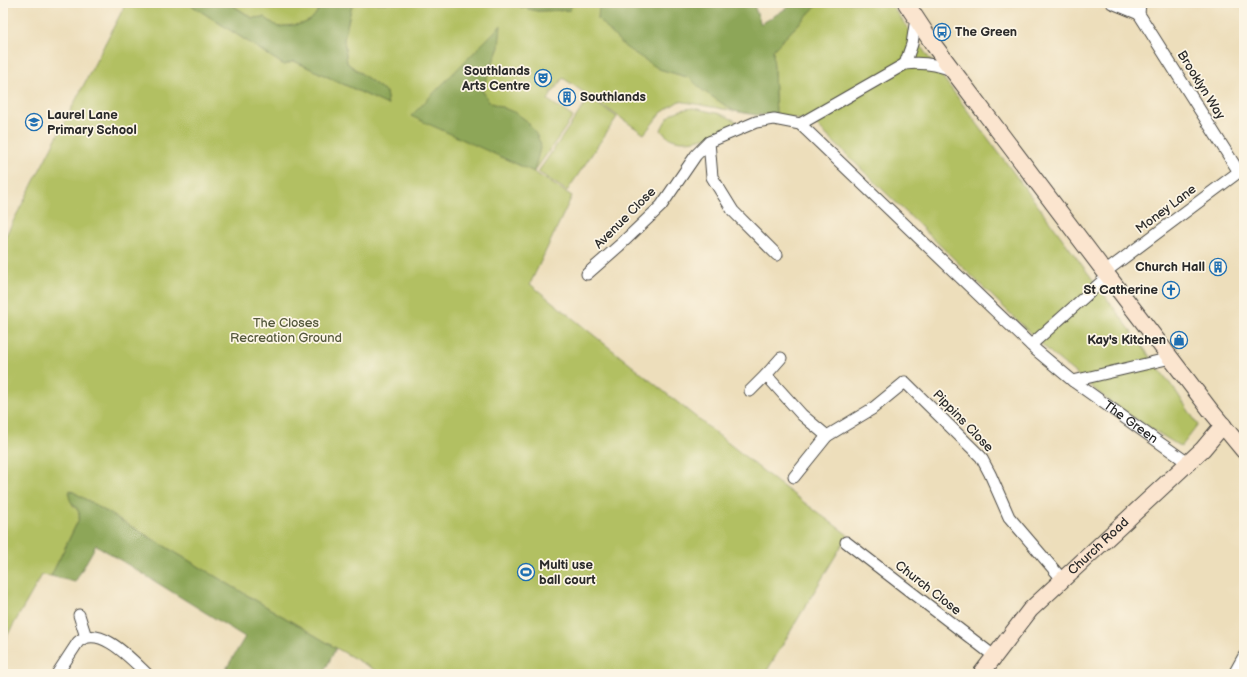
<svg xmlns="http://www.w3.org/2000/svg" width="1247" height="677" font-family="'Balsamiq Sans',sans-serif">
  <style>
    .green { fill: #b2c062; stroke: #6e7646; fill-rule: evenodd }
    .forest { fill: #8da658; stroke: #5c6842 }
    .lines { fill: none; stroke-linecap: round; stroke-linejoin: round }
    .street-casing { stroke: #484641; stroke-width: 13 }
    .secondary-casing { stroke: #484641; stroke-width: 18 }
    .street { stroke: #fff; stroke-width: 11 }
    .secondary { stroke: #fbe5cf; stroke-width: 16 }
    .labels { text-anchor: middle; dominant-baseline: central; stroke-width: 3.5; stroke-linejoin: round; paint-order: stroke }
    .poi-label { font-size: 13px; font-weight: bold; fill: #2b2b2b; stroke: #fcf5e5; text-anchor: start }
    .street-label { font-size: 13px; fill: #2b2b2b; stroke: #fcf5e5 }
    .park-label { font-size: 13px; fill: #54583c; stroke: #fcf5e5 }
  </style>
  <rect width="100%" height="100%" fill="#fcf5e5"/>
  <filter id="ink" filterUnits="userSpaceOnUse"><feTurbulence type="fractalNoise" baseFrequency=".025" numOctaves="2"/><feDisplacementMap in="SourceGraphic" scale="8" xChannelSelector="R" yChannelSelector="G"/><feConvolveMatrix kernelMatrix="1 2 1 2 8 2 1 2 1" color-interpolation-filters="sRGB"/></filter>
  <filter id="wash" filterUnits="userSpaceOnUse"><feTurbulence type="fractalNoise" baseFrequency=".012" numOctaves="4" result="noise"/><feDisplacementMap in="SourceGraphic" scale="16" xChannelSelector="R" yChannelSelector="G"/><feGaussianBlur stdDeviation="0.9" result="paint"/><feColorMatrix in="noise" values="0 0 0 0 0 0 0 0 0 0 0 0 0 0 0 0 0 1.4 0 .05"/><feComposite in="paint" operator="in"/></filter>
  <g filter="url(#wash)">
    <rect width="100%" height="100%" fill="#eddebb"/>
    <g class="green">
      <path d="M126,3H188L284,65L294,61L388,105L386,92L347,63L344,39L351,9L354,3H523L521,7L538,11L569,10L572,3H601L599,6L659,69L690,78L702,90L734,111L679,101L661,113L644,134L563,78L553,92H550L551,95L548,100L573,117L534,172L572,196L530,284L778,483L848,535L765,674H382L336,648L70,490C70,493 70,498 71,501C73,509 81,508 79,519L51,576L42,575L3,643V241ZM499,47L482,90L489,102L505,108L411,116Z"/>
      <path d="M229,3H322C310,28 303,23 278,27L264,17L253,18Z"/>
      <polygon points="819,3 890,3 941,75 1177,393 1198,425 1181,447 1129,415 1103,396 1052,354 813,122 776,115 773,50"/>
      <polygon points="589,98 617,117 567,191 538,172"/>
      <path d="M693,108L721,114L736,121L737,123L736,126C717,134 676,153 661,130C668,113 676,110 693,108Z"/>
    </g>
    <g class="forest">
      <path d="M188,3H229L252,18L264,17L278,27C303,23 310,28 322,3H354L351,9L344,39L347,63L386,92L388,105L294,61L284,65Z"/>
      <polygon points="523,3 572,3 570,10 537,11 520,7"/>
      <polygon points="601,3 753,3 761,24 795,3 819,3 773,50 776,115 756,115 734,111 702,90 690,78 659,69 625,47 598,19 599,6"/>
      <polygon points="501,25 499,47 482,90 489,102 516,113 527,121 536,134 541,144 534,172 411,116"/>
      <path d="M70,490L336,648L323,674H223L245,637L96,545L75,582L51,576L79,519C82,505 65,505 70,490Z"/>
    </g>
  </g>
  <g filter="url(#ink)">
    <g class="lines">
      <g class="street-casing">
        <g id="street">
          <polyline points="1112,3 1139,14"/>
          <polyline points="1140,3 1139,14 1239,172"/>
          <polyline points="905,64 912,44 916,18"/>
          <path id="s1" d="M800,124L1037,351L1073,381L1188,463"/>
          <polyline points="709,142 712,177 733,211 777,255"/>
          <polyline points="1105,272 1244,168"/>
          <path d="M587,274L620,245L661,206L696,155L709,142L756,122L774,119L800,124L905,64C922,62 937,64 953,71"/>
          <polyline points="1031,345 1108,276"/>
          <polyline points="781,358 766,375 802,415 827,436 872,409 905,382 981,457 990,474 1009,517 1062,579"/>
          <polyline points="1073,381 1171,358"/>
          <polyline points="750,391 766,375"/>
          <polyline points="794,477 827,436"/>
          <polyline points="846,542 994,656"/>
          <polyline points="79,615 86,637"/>
          <path d="M57,674L78,642C99,623 132,660 147,674"/>
          <polyline points="1234,674 1244,656"/>
        </g>
      </g>
      <g class="secondary-casing">
        <g id="secondary">
          <polyline points="906,3 933,44 954,72 1108,276 1211,411 1244,451"/>
          <path id="s2" d="M981,674L1030,610L1188,463L1203,449L1223,425"/>
        </g>
      </g>
      <use href="#street" class="street"/>
      <use href="#secondary" class="secondary"/>
    </g>
  </g>
  <defs>
    <g id="bus-ring" transform="scale(0.9)"><circle r="9.5" fill="#fcf5e5" stroke="#1f6fb2" stroke-width="1.5"/><path d="M-5-6H5V4H4V6H2V4H-2V6H-4V4H-5ZM-3.5-4V0h7V-4ZM-3.5 1.2v1.5H-2V1.2ZM2 1.2v1.5H3.5V1.2Z" fill="#1f6fb2"/></g>
    <g id="theatre-ring" transform="scale(0.9)"><circle r="9.5" fill="#fcf5e5" stroke="#1f6fb2" stroke-width="1.5"/><path d="M-5-5.5Q0-4 5-5.5V0Q5 5 0 6Q-5 5-5 0ZM-3.3-2.5H-1v1.5H-3.3ZM1-2.5H3.3v1.5H1ZM-2.8 1Q0 5.5 2.8 1Z" fill="#1f6fb2"/></g>
    <g id="building-ring" transform="scale(0.9)"><circle r="9.5" fill="#fcf5e5" stroke="#1f6fb2" stroke-width="1.5"/><path d="M-4-6H4V6H1V3H-1V6H-4ZM-2.5-4.3h1.7v1.8h-1.7ZM.8-4.3h1.7v1.8H.8ZM-2.5-1h1.7V.8h-1.7ZM.8-1h1.7V.8H.8Z" fill="#1f6fb2"/></g>
    <g id="school-ring" transform="scale(0.9)"><circle r="9.5" fill="#fcf5e5" stroke="#1f6fb2" stroke-width="1.5"/><path d="M0-5L7-2L0 1L-7-2ZM-4 1L0 2.5L4 1V4Q0 6-4 4Z" fill="#1f6fb2"/></g>
    <g id="church-ring" transform="scale(0.9)"><circle r="9.5" fill="#fcf5e5" stroke="#1f6fb2" stroke-width="1.5"/><path d="M-1.2-6h2.4v3.5h3.3v2.4h-3.3V6h-2.4V-.1h-3.3v-2.4h3.3Z" fill="#1f6fb2"/></g>
    <g id="shop-ring" transform="scale(0.9)"><circle r="9.5" fill="#fcf5e5" stroke="#1f6fb2" stroke-width="1.5"/><path d="M-5-2.5h2.3a2.7 3.5 0 0 1 5.4 0H5L5.5 6h-11ZM-1.5-2.5h3a1.5 2.3 0 0 0-3 0Z" fill="#1f6fb2"/></g>
    <g id="stadium-ring" transform="scale(0.9)"><circle r="9.5" fill="#fcf5e5" stroke="#1f6fb2" stroke-width="1.5"/><path d="M0-5a6.5 5 0 1 0 0 10a6.5 5 0 1 0 0-10ZM-3.5-1.8h7v3.6h-7Z" fill="#1f6fb2"/></g>
  </defs>
  <g fill-rule="evenodd">
    <use href="#bus-ring" x="942" y="32"/>
    <use href="#theatre-ring" x="543" y="78"/>
    <use href="#building-ring" x="567" y="97"/>
    <use href="#school-ring" x="34" y="122"/>
    <use href="#building-ring" x="1218" y="267"/>
    <use href="#church-ring" x="1171" y="290"/>
    <use href="#shop-ring" x="1179" y="340"/>
    <use href="#stadium-ring" x="526" y="572"/>
  </g>
  <g class="labels">
    <g class="poi-label">
      <text x="955" y="32">The Green</text>
      <text x="530" y="71" text-anchor="end">Southlands<tspan x="530" dy="15">Arts Centre</tspan></text>
      <text x="580" y="97">Southlands</text>
      <text x="47" y="115">Laurel Lane<tspan x="47" dy="15">Primary School</tspan></text>
      <text x="1205" y="267" text-anchor="end">Church Hall</text>
      <text x="1158" y="290" text-anchor="end">St Catherine</text>
      <text x="1166" y="340" text-anchor="end">Kay's Kitchen</text>
      <text x="539" y="565">Multi use<tspan x="539" dy="15">ball court</tspan></text>
    </g>
    <g class="street-label">
      <text transform="translate(1201 85) rotate(58)">Brooklyn Way</text>
      <text transform="translate(1166 209) rotate(-37)">Money Lane</text>
      <text transform="translate(625 218) rotate(-45)">Avenue Close</text>
      <text transform="translate(963 421) rotate(46)">Pippins Close</text>
      <text stroke="none"><textPath href="#s1" startOffset="446">The Green</textPath></text>
      <text stroke="none"><textPath href="#s2" startOffset="174">Church Road</textPath></text>
      <text transform="translate(928 588) rotate(38)">Church Close</text>
    </g>
    <g class="park-label">
      <text x="286" y="323">The Closes<tspan x="286" dy="15">Recreation Ground</tspan></text>
    </g>
  </g>
  <rect width="1247" height="677" fill="none" stroke="#fcf5e5" stroke-width="16"/>
</svg>
